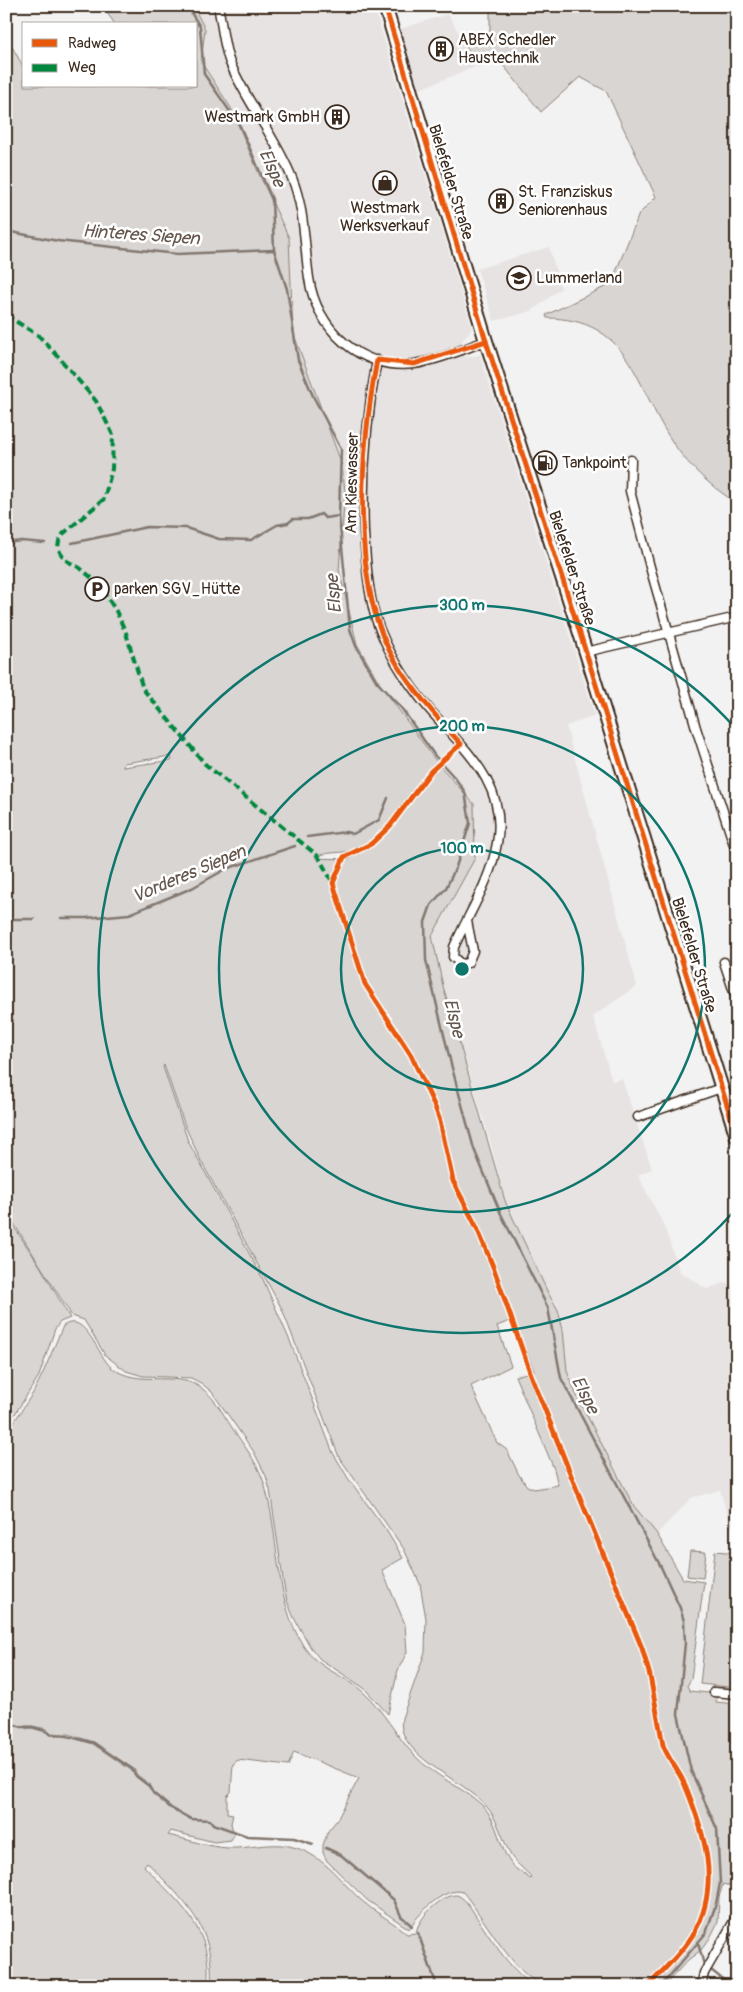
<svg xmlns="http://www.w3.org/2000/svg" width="743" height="1992" font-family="Pangolin,sans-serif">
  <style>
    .built { fill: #e6e3e2 }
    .green { fill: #d8d5d2; stroke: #8a8078; fill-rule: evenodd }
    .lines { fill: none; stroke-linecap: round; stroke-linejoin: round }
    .stream { stroke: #827770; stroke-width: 2.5 }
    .street-casing { stroke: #3b2a1e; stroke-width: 11 }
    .primary-casing { stroke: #3b2a1e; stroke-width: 16 }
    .street { stroke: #fff; stroke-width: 8 }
    .primary { stroke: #fff; stroke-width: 12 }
    .quiet { stroke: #00873e; stroke-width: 4; stroke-dasharray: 8 4; stroke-linecap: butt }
    .cycleway-casing { stroke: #fff; stroke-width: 8 }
    .cycleway { stroke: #e8590c; stroke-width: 5 }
    .ring { fill: none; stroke: #0f766e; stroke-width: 2.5 }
    .labels { text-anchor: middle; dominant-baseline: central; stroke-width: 5; stroke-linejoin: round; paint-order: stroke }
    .poi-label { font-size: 16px; fill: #3b2a1e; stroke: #fff; text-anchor: start }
    .street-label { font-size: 16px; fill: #3b2a1e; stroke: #fff }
    .water-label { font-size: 18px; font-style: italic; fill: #65574e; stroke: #fff }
    .centre { fill: #0f766e; stroke: #fff; stroke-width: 2.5 }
    .ring-label { font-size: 15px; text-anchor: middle; font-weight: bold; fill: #0f766e; stroke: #fff; stroke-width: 5; stroke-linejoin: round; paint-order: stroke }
  </style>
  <rect width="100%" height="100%" fill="#f3f2f2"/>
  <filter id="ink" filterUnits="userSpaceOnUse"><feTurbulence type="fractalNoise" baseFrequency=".02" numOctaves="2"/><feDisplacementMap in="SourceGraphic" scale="10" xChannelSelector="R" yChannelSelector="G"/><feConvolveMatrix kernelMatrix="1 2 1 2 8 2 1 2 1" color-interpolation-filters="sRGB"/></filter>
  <g filter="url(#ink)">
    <g class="built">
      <polygon points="193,6 374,6 472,328 462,341 466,357 480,355 595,716 566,726 637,986 593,1016 612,1081 622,1079 652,1169 638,1175 663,1224 680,1272 707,1289 726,1282 737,1291 737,1525 731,1527 720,1490 691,1498 657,1534 633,1505 576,1394 567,1371 563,1330 558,1310 548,1293 505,1201 491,1144 441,981 432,936 475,858 474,805 429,751 380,684 357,644 339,570 345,491 342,465 293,332 289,238 259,174 231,108 201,62 205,29"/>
      <polygon points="448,14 478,66 417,90 400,29"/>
      <polygon points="549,247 561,288 532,311 494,321 477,269"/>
    </g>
    <g class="green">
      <path d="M102,6H193L205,29L201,62L231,108L259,174L289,238L293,332L342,465L345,491L339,570L357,644L380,684L436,761C426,773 416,785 407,797C390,819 382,837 355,849C342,855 326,850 315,858L349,859L378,841L392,827L409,802L428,779L441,767L474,804L475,858L432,936L443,986L505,1201L548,1293L558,1310L563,1330L567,1371L576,1394L633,1505L657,1534L683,1579L704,1582L691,1679L687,1686L690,1691L717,1694L716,1702L737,1704V1888L723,1884L719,1897L718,1922L710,1938L701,1950L688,1960L664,1986H211C215,1925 185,1903 147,1862L144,1866C178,1902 215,1930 207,1986H6V1434L33,1393L43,1373L63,1326C86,1310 97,1356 112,1368C140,1389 180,1368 205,1391C216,1400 223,1414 231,1426C242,1443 256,1460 263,1480C281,1535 272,1596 304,1647C318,1669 345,1675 363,1692C384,1711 396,1736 415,1756C434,1776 462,1787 482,1805C499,1822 498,1847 512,1865C516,1870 525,1874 530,1879L532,1878C525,1869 514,1863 509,1852C496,1823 496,1810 468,1790C447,1774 395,1749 402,1718L425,1652L426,1619L420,1584L404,1549L339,1457L282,1309L201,1161L185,1126L164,1065L163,1067L188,1141L262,1277L290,1341L333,1453L348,1478L386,1530L403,1558L382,1570L405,1624L407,1652L398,1670L388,1714L364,1688L320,1659L311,1648L294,1618L287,1601L284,1586L270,1490L266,1476L254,1452L212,1392L201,1383L191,1378L143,1376L126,1371L105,1355L84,1320L72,1316L6,1211V36L24,68V86H196V24H115ZM171,756L172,760L123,767L124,763ZM396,1029L425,1079L436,1105L446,1137L454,1176L472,1211L485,1243L534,1371L515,1376L554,1469L558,1485L534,1489L527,1486L519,1475L507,1450L497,1443L471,1386L511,1366L497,1326L510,1321L483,1249L448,1173L441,1132L434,1107L406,1051L394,1032ZM25,1726H32L47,1729L50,1733L68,1734L94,1742L100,1747L134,1769L137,1775L151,1785L149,1787L136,1777L131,1770L93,1744L67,1736L49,1735L46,1732L31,1728L26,1729ZM294,1752L359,1778L337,1820L328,1831L323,1845V1853L327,1861L367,1900L409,1929C418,1914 444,1886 463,1892C481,1914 511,1968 535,1981V1985C516,1978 490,1938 479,1921C473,1912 467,1899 457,1895C441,1895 418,1918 416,1933L407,1934C393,1921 375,1913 361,1900C338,1879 322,1853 289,1846C269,1842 248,1849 228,1848C208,1847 187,1839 168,1835L171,1831L214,1842L231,1840L234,1834L231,1824L233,1814L227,1813V1796L231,1792L233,1764L238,1760L288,1766Z"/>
      <path d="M490,6H737V502L734,501V497L729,498C704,481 683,460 668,435C634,380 628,319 547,318L546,315L611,284L639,214L656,197L606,91L580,77L541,112L503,65L491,63L478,66L462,39L490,32Z"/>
      <polygon points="6,1215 40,1266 70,1318 60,1322 55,1329 39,1376 6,1428"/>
      <polygon points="690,1551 706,1552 703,1578 687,1576"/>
      <polygon points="715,1551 737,1553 737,1688 700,1684"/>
    </g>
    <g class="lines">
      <g class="stream">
        <polyline points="187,6 200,27 204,74 240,126 272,199 274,250 287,289 298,360 313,396 341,449 339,516 350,629 356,646 377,682 402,709 435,756 455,778 465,792 470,823 456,867 446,888 431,905 425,922 426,960 451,1064 474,1149 481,1166 501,1214 548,1308 561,1378 661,1567 680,1608 684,1621 685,1643 678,1714 691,1771 717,1829 720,1883 716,1904 706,1933 661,1986"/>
        <polyline points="6,231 58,241 177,254 274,250"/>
        <polyline points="6,543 21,541 45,543"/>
        <polyline points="72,543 147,527 186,528 219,539 251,540 277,525 288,523 293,519 308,519 321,514 325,518 339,516"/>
        <polyline points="307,837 346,832 353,834 379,820 388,798"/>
        <polyline points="61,918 86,918 129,914 192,888 226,869 295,846"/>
        <polyline points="6,919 34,919"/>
        <polyline points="6,1722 22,1727 33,1727 46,1731 50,1734 67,1736 94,1743 132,1769 136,1776 149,1786 153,1793 171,1808 191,1819 210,1820 213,1824 247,1836 294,1838 313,1844"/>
        <polyline points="326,1848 341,1855 394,1900 401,1916 412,1926"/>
        <polyline points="418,1933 437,1986"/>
        <polyline points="698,1943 704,1965"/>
        <polyline points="711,1970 731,1986"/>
      </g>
      <g class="street-casing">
        <g id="street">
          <path d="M218,6C222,23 224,51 231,65C248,104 276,138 292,178C305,210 304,244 309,278C316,329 361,371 414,364C439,360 463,349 486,341"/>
          <path d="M377,360C366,418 362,475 364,533C366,562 368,592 376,619C387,652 408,684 430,710C464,749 508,785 497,843C491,880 469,913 454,947L453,957L461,964L468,963L473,951L467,921"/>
          <polyline points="631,460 630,491 650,567 696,728 737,854"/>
          <polyline points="585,652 737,617"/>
          <polyline points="724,962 737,1001"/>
          <polyline points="638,1117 721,1088"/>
          <polyline points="714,1692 737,1694"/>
          <polyline points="704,1986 702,1982 704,1973 737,1916"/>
        </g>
      </g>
      <g class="primary-casing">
        <polyline id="primary" points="385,6 486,341 578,627 737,1137"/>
      </g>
      <use href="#street" class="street"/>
      <use href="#primary" class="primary"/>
      <polyline class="quiet" points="6,315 39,336 56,354 96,401 113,435 112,469 104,499 63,534 59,541 58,548 61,554 67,561 80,568 99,584 116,611 126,633 143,689 205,764 318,856 333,883"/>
      <g class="cycleway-casing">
        <g id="cycleway">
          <polyline points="385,6 486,341 578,627 737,1137"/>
          <path d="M486,341L414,364L377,360C361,446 348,588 397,664C415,693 438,719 461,744L431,771L390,826L371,844L344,857L333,883L365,984L411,1055L435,1107L440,1121L453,1181L477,1228L494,1269L530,1372L574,1483L642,1648L650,1676L663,1745C668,1759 679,1771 685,1785C704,1831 721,1884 695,1931C683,1952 664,1969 648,1986"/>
        </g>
      </g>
      <use href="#cycleway" class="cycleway"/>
    </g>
  </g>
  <g class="ring">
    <circle cx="462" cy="969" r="121"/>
    <circle cx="462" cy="969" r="243"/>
    <path d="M737 1208A364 364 0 1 1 737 730"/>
  </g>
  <defs>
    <g id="building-ring" transform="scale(1.25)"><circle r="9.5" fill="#fff" stroke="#3b2a1e" stroke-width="1.5"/><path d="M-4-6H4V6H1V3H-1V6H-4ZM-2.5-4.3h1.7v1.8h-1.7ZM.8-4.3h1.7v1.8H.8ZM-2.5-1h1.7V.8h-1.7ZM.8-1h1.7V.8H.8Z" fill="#3b2a1e"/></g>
    <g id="shop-ring" transform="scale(1.25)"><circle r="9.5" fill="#fff" stroke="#3b2a1e" stroke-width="1.5"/><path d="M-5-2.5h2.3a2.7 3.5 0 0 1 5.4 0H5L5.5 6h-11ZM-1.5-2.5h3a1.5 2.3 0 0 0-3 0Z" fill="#3b2a1e"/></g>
    <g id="school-ring" transform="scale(1.25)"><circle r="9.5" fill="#fff" stroke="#3b2a1e" stroke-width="1.5"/><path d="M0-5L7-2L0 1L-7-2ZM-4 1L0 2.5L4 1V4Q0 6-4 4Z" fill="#3b2a1e"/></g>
    <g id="fuel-ring" transform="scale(1.25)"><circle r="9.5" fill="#fff" stroke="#3b2a1e" stroke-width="1.5"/><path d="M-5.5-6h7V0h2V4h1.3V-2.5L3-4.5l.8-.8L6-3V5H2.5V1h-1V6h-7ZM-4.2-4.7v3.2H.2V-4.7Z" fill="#3b2a1e"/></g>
    <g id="parking-ring" transform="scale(1.25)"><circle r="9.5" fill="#fff" stroke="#3b2a1e" stroke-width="1.5"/><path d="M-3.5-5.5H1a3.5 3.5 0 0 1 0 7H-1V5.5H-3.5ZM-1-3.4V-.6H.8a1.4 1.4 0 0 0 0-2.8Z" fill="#3b2a1e"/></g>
  </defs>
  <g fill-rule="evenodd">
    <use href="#building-ring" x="441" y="49"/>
    <use href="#building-ring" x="337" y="117"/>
    <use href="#shop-ring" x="385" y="183"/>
    <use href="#building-ring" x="501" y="201"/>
    <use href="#school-ring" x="519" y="278"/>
    <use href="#fuel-ring" x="545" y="463"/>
    <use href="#parking-ring" x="97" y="589"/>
  </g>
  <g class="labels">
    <g class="poi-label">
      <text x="458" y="40">ABEX Schedler<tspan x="458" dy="18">Haustechnik</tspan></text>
      <text x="320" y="117" text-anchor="end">Westmark GmbH</text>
      <text x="518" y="192">St. Franziskus<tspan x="518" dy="18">Seniorenhaus</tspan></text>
      <text x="385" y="208" text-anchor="middle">Westmark<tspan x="385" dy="18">Werksverkauf</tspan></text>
      <text x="536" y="278">Lummerland</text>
      <text x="562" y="463">Tankpoint</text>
      <text x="114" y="589">parken SGV_Hütte</text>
    </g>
    <g class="street-label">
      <text transform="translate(451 182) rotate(73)">Bielefelder Straße</text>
      <text transform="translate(352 483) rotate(-89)">Am Kieswasser</text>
      <text transform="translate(572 568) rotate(72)">Bielefelder Straße</text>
      <text transform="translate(694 955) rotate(73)">Bielefelder Straße</text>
    </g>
    <g class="water-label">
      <text transform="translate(272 168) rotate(66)">Elspe</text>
      <text transform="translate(141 235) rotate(4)">Hinteres Siepen</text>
      <text transform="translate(334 594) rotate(-95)">Elspe</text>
      <text transform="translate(189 874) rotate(-23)">Vorderes Siepen</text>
      <text transform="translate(454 1018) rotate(76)">Elspe</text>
      <text transform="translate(585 1395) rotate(63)">Elspe</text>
    </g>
  </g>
  <circle cx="462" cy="969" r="8" class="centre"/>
  <g class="ring-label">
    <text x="462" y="610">300 m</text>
    <text x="462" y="731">200 m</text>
    <text x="462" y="853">100 m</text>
  </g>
  <rect width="743" height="1992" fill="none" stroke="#fff" stroke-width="25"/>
  <rect x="12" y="12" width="718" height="1967" fill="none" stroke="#3b2a1e" stroke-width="2" filter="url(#ink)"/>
  <rect x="22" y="22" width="175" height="65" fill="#ffffff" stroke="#b1aaa5"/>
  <rect x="32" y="39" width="25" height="8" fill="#e8590c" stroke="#b1aaa5"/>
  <text x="68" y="48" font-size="15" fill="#3b2a1e">Radweg</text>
  <rect x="32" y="64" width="25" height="8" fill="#00873e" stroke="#b1aaa5"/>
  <text x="68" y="72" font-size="15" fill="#3b2a1e">Weg</text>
</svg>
